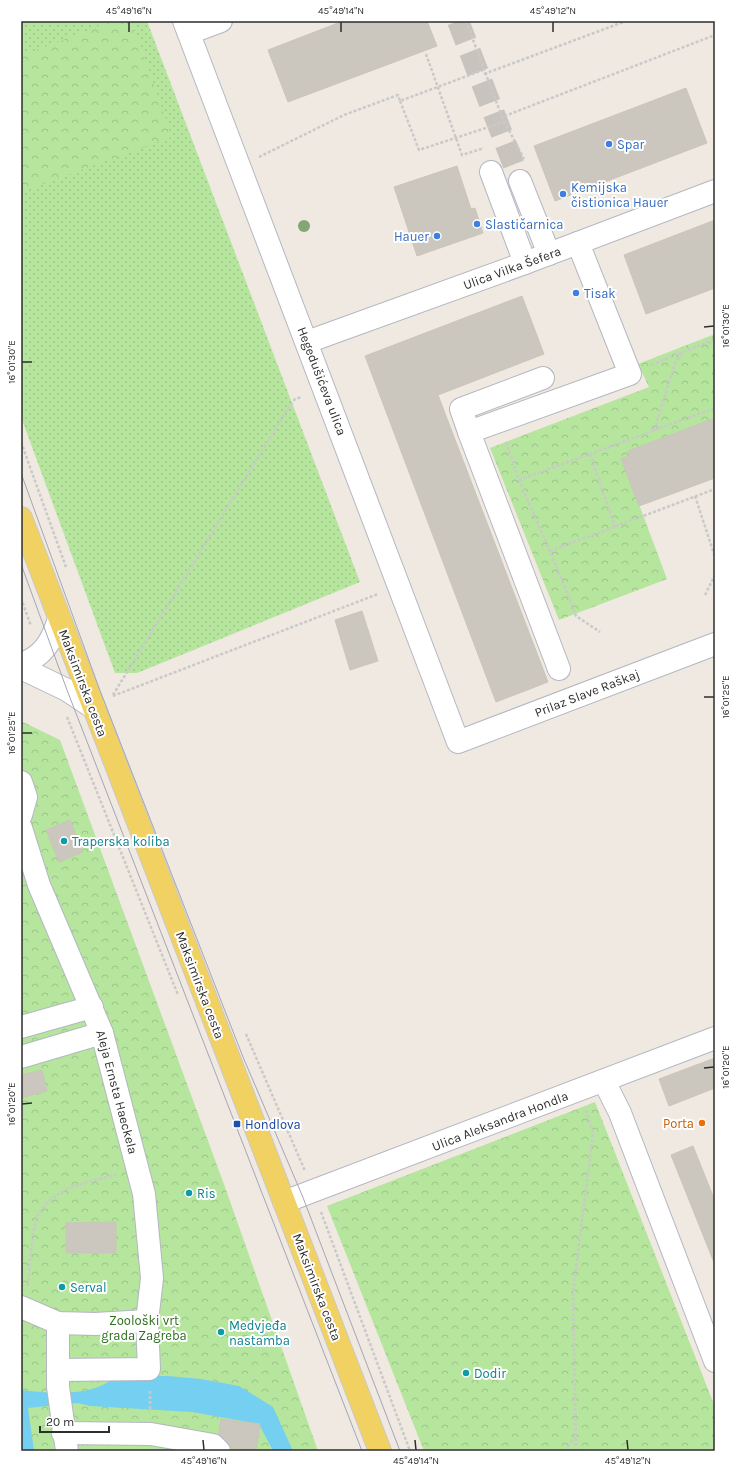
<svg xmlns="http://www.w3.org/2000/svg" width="736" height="1472" font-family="Karla,sans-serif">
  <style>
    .grass { fill: url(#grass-dots) }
    .park { fill: url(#park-crowns) }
    .water { fill: #75cff0 }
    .building { fill: #cbc7bf; stroke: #cbc5ba }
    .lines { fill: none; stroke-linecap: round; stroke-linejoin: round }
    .minor-tunnel { stroke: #c8c4bd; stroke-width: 22; stroke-dasharray: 22 11; stroke-linecap: butt }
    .minor-casing { stroke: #b4b7c1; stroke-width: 24 }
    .major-casing { stroke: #c9c9c9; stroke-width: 24 }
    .path { stroke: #c9c9c9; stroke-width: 2.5; stroke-dasharray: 3 2; stroke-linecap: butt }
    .minor { stroke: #fff; stroke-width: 22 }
    .major { stroke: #f2d163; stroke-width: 22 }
    .tram { stroke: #a3a6b8; stroke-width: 1 }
    .tree { fill: #84a574 }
    .ticks { fill: none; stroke: #2e2e2e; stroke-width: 1.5 }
    .shop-dot { fill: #3f7fe0; stroke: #fff; stroke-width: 1.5 }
    .culture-dot { fill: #0f9aa8; stroke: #fff; stroke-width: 1.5 }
    .food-dot { fill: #e8710a; stroke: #fff; stroke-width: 1.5 }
    .transit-dot { fill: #1a4fb4; stroke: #fff; stroke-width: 1.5 }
    .labels { text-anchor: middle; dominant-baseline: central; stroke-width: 4; stroke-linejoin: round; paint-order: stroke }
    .shop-label { font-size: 13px; fill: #366cbe; stroke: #fff; text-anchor: start }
    .street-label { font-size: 13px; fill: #2e2e2e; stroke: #fff }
    .culture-label { font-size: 13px; fill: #0d838f; stroke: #fff; text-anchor: start }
    .food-label { font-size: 13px; fill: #c56008; stroke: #fff; text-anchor: end }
    .transit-label { font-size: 13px; fill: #164399; stroke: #fff; text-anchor: start }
    .park-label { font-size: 13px; fill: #2c6e1b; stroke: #fff }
    .neatline { fill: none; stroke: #2e2e2e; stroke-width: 1.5 }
    .ticks-label { font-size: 10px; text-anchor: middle; fill: #2e2e2e }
  </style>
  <defs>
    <pattern id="grass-dots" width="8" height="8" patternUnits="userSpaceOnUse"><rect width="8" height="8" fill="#b6e59e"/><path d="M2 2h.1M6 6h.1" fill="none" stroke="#9dc588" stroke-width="1.8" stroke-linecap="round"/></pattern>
    <pattern id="park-crowns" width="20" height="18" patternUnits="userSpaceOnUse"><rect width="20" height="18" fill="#b6e59e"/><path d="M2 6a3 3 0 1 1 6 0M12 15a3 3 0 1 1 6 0" fill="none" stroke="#9dc588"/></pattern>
  </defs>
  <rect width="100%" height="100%" fill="#efe9e1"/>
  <polygon class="grass" points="21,21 147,21 360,582 137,673 115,673 21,417"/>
  <g class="park">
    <polygon points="112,21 132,21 172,137 21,192 21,56"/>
    <polygon points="715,334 715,418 628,451 629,456 622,459 667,579 559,620 490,448 649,387 638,364"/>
    <polygon points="21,721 60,740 225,1187 318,1451 21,1451"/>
    <polygon points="595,1102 715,1407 715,1451 424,1451 327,1206"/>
  </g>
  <path class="water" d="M115,1376H168L201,1379L239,1386L273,1407L293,1451H273L259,1424L192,1412L90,1406L78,1403L28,1408L34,1451H21V1390C48,1393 95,1398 115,1376Z"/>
  <g class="building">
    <polygon points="343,21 427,21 437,46 288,102 268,50"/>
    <polygon points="686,88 707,143 555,201 534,146"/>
    <polygon points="457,166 471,209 475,208 483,233 417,256 394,187"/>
    <polygon points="715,220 715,288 646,314 624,255"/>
    <polygon points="522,296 544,354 438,395 548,682 496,702 365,356"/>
    <polygon points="715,418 715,478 639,506 621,459 629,456 628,451"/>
    <polygon points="362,611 378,661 350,670 335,620"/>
    <polygon points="70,820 83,852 59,862 46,830"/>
    <polygon points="715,1058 715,1088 669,1106 659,1079"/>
    <polygon points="42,1070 47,1091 21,1098 21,1075"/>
    <polygon points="693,1146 715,1201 715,1265 671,1155"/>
    <polygon points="116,1222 116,1253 66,1253 66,1223"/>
    <polygon points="221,1419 260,1424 256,1451 217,1446"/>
  </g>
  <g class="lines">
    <polyline class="minor-tunnel" points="458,21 520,181"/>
    <g class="minor-casing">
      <g id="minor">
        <polyline points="184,21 458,742 715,644"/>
        <polyline points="189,33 221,21"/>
        <polyline points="491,172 525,263"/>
        <polyline points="520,181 549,254"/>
        <polyline points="307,342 525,263 715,191"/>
        <polyline points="469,432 461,409 543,378"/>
        <path d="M21,664C43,657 52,641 59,619"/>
        <polyline points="21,668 67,690 94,708"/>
        <polyline points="559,669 469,432 630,374 578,243"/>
        <polyline points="21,782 26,797 21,815"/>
        <polyline points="21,828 39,885 102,1033 144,1194 152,1278 147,1321 149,1369 58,1370"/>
        <polyline points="21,1027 92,1007"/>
        <polyline points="21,1057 102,1033"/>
        <polyline points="604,1081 620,1113 715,1361"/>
        <polyline points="284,1202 715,1038"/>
        <polyline points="21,1307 58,1323 95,1324 147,1321"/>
        <polyline points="58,1323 58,1387 67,1451"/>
        <polyline points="63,1433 151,1434 213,1445 219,1451"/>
      </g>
    </g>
    <g class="major-casing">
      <polyline id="major" points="21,518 380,1451"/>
    </g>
    <g class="path">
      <polyline points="466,21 502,117 715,35"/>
      <polyline points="426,54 462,155 484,148"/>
      <polyline points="484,74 626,21"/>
      <polyline points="400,101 419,150 504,122"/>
      <polyline points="502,117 524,159"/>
      <polyline points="259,157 344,115 398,95 400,101 483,70"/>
      <polyline points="709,343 715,343"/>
      <polyline points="651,365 715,339"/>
      <polyline points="654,431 675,363 682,353"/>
      <polyline points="21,442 66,567"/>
      <polyline points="506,442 519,480 563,582 576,616 600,632"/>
      <polyline points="590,454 615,527"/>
      <polyline points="519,480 715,408"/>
      <polyline points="695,496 715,557"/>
      <polyline points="550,551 715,489"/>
      <polyline points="705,595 715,575"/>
      <polyline points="21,598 31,626"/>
      <polyline points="113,695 285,413 295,399 302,397"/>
      <polyline points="113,696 378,594"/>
      <polyline points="67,717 178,995"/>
      <polyline points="246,1034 305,1171"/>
      <polyline points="321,1212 410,1451"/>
      <path d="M28,1286C29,1272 32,1224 39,1213C54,1188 89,1181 116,1175"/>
      <polyline points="150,1391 150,1412"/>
      <polyline points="565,1451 575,1437"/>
      <polyline points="576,1451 573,1293 593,1133 586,1110"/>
    </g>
    <use href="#minor" class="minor"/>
    <use href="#major" class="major"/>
    <g class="tram">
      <polyline points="21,473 99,688 243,1057 302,1195 400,1451"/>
      <polyline points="21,564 67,690 362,1451"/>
    </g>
  </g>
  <circle class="tree" cx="304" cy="226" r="6"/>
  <path class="ticks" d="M129,22V32M341,22V32M553,22V32M704,327L714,326M22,362H32M704,697H714M22,733H32M704,1068L714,1067M22,1104L32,1103M203,1440L204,1450M415,1440L416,1450M627,1440L628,1450"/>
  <g class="shop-dot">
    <circle cx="609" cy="144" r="4"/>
    <circle cx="563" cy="194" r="4"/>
    <circle cx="477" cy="224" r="4"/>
    <circle cx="437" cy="236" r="4"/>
    <circle cx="576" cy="293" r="4"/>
  </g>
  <g class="culture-dot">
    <circle cx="64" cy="841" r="4"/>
    <circle cx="189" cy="1193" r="4"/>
    <circle cx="62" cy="1287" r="4"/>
    <circle cx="221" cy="1332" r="4"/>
    <circle cx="466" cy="1373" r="4"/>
  </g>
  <circle class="food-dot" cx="702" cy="1123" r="4"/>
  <rect class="transit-dot" x="233" y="1120" width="8" height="8" rx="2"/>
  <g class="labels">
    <g class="shop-label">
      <text x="617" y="144">Spar</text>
      <text x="571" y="187">Kemijska<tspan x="571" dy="15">čistionica Hauer</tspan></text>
      <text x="485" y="224">Slastičarnica</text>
      <text x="429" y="236" text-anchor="end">Hauer</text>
      <text x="584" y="293">Tisak</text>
    </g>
    <g class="street-label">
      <text transform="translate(512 268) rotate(-20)">Ulica Vilka Šefera</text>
      <text transform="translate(322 381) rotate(69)">Hegedušićeva ulica</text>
      <text transform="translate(83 683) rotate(69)">Maksimirska cesta</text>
      <text transform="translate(587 693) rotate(-21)">Prilaz Slave Raškaj</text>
      <text transform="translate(200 985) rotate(69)">Maksimirska cesta</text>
      <text transform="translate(117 1092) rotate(75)">Aleja Ernsta Haeckela</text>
      <text transform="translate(500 1121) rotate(-21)">Ulica Aleksandra Hondla</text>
      <text transform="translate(317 1287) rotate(69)">Maksimirska cesta</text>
    </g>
    <g class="culture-label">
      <text x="72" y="841">Traperska koliba</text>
      <text x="197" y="1193">Ris</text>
      <text x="70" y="1287">Serval</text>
      <text x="229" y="1325">Medvjeđa<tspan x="229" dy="15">nastamba</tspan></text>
      <text x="474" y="1373">Dodir</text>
    </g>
    <g class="food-label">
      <text x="694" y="1123">Porta</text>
    </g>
    <g class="transit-label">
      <text x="245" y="1124">Hondlova</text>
    </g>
    <g class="park-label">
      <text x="144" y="1320">Zoološki vrt<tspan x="144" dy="15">grada Zagreba</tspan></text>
    </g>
  </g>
  <rect width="736" height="1472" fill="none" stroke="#ffffff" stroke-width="44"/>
  <path d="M40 1426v6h69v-6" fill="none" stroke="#2e2e2e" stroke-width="2"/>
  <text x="46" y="1426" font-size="12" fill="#2e2e2e" stroke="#ffffff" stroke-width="3" paint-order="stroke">20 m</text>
  <rect x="22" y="22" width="692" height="1428" class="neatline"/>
  <g class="ticks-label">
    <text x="129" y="14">45°49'16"N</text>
    <text x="341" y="14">45°49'14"N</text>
    <text x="553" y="14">45°49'12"N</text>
    <text transform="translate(725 326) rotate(-90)" y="4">16°01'30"E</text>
    <text transform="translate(11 362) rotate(-90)" y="4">16°01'30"E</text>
    <text transform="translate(725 697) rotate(-90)" y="4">16°01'25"E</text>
    <text transform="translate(11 733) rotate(-90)" y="4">16°01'25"E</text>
    <text transform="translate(725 1067) rotate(-90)" y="4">16°01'20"E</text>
    <text transform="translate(11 1104) rotate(-90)" y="4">16°01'20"E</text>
    <text x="204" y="1464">45°49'16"N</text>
    <text x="416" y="1464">45°49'14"N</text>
    <text x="628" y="1464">45°49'12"N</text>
  </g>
</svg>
